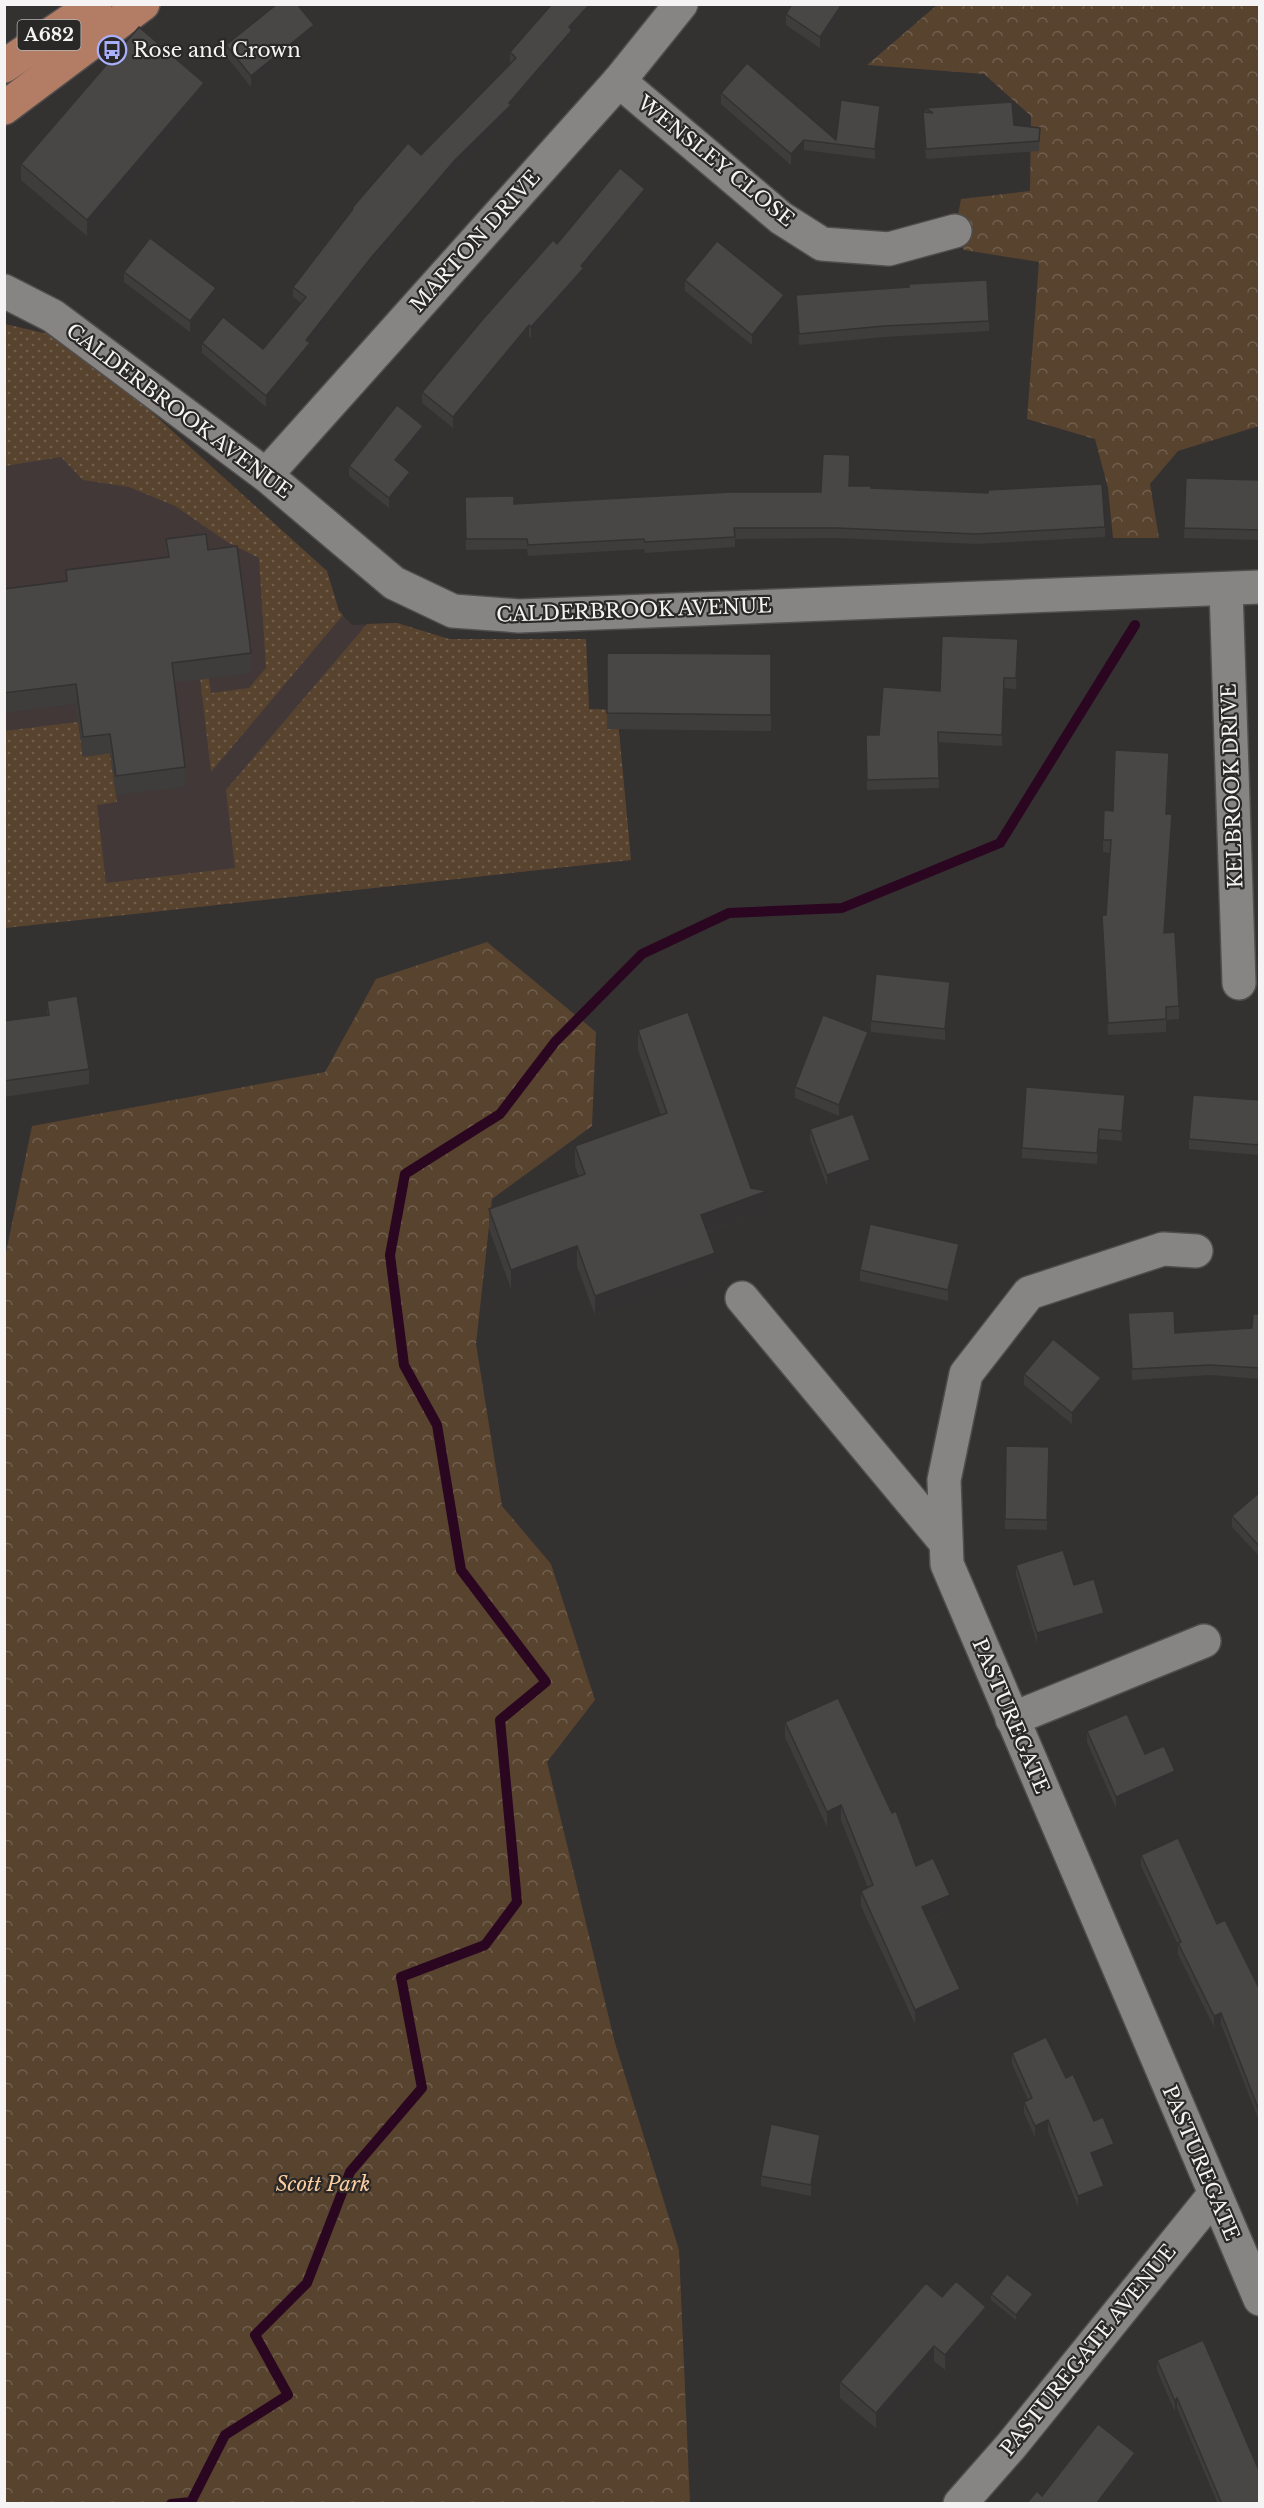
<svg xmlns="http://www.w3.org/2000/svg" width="1264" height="2508" font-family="'Libre Baskerville',serif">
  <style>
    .built { fill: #423837 }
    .grass { fill: url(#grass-dots) }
    .park { fill: url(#park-crowns) }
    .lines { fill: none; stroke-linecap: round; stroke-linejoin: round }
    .stream { stroke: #2b0620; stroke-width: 10 }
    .street-casing { stroke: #504d4d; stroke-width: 36 }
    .primary-casing { stroke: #504d4d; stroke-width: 36 }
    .street { stroke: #878484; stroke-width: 33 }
    .primary { stroke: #b37c64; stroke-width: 33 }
    .wall { fill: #3f3c3c }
    .shaded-wall { fill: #333131 }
    .building { fill: #494646; stroke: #333131; stroke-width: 1.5 }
    .labels { text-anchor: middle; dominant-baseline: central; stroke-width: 4.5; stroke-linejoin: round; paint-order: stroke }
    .shield { fill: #2a2727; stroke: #b8b6b6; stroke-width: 1.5 }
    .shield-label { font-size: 18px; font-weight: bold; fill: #f5f3f3 }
    .poi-label { font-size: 20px; fill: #f5f3f3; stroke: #2a2727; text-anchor: start }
    .street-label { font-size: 20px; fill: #f5f3f3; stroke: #2a2727 }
    .park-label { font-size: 20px; font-style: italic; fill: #fccd9f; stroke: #2a2727 }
  </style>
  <defs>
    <pattern id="grass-dots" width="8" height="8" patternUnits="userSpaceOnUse" patternTransform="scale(1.5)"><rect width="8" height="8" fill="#58432f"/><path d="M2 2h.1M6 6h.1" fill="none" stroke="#715f4e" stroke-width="1.8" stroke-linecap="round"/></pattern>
    <pattern id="park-crowns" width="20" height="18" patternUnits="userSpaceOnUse" patternTransform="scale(1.5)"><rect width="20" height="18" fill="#58432f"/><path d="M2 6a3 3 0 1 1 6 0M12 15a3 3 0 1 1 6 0" fill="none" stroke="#715f4e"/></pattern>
  </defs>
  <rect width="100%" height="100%" fill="#343131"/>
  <polygon class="built" points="5,324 48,334 327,571 339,611 352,625 397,623 449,639 586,639 589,709 617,710 631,860 5,928"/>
  <g class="grass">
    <polygon points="5,324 48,334 114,378 327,571 339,611 343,615 211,772 199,668 207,667 211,693 249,688 266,668 259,558 229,543 175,506 129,487 83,480 61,457 5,466"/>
    <polygon points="397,623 449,639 586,639 589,709 617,710 631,860 5,928 4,731 78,722 83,757 110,753 117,802 97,805 106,883 235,868 226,790 367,624"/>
  </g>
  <g class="park">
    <polygon points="937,5 1259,5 1259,426 1178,451 1150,484 1159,538 1113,538 1108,488 1095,439 1027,419 1039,262 964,250 955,231 961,199 1030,191 1031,116 984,74 867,65"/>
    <polygon points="487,942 596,1032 592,1126 492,1199 476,1344 502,1506 551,1564 595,1700 547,1762 615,2043 679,2250 690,2503 5,2504 4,1262 32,1126 325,1072 376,979"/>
  </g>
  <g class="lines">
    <polyline class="stream" points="171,2504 191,2502 225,2435 288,2395 255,2335 307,2283 350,2172 422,2088 401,1977 485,1945 517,1902 500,1720 546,1682 461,1570 437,1425 404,1365 390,1255 405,1174 500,1114 555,1042 642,954 729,913 842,908 1000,843 1135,625"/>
    <g class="street-casing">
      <g id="street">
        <polyline points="619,81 781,218 822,244 889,249 955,231"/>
        <polyline points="4,291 53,316 266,475 394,583 453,611 519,616 1260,587"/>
        <polyline points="266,475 619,81 681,4"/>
        <polyline points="1226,589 1239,983"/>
        <polyline points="1196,1251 1163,1249 1029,1293 966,1374 944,1480 947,1564 1260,2299"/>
        <polyline points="742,1298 946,1543"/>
        <polyline points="1012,1719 1204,1641"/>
        <polyline points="960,2504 1011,2446 1214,2195"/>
      </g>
    </g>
    <g class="primary-casing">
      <g id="primary">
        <polyline points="4,66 95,4"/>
        <polyline points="4,108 143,4"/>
      </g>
    </g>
    <use href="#street" class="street"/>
    <use href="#primary" class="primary"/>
  </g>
  <g class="wall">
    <polygon points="552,4 600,4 572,34 572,41 511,111 511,115 455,171 370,269 310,346 310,354 266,407 202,353 202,343 263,349 301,303 293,297 293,287 352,211 352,208 421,155 510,64 510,52"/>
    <polygon points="850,4 820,48 786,25 786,14"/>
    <polygon points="314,36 251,87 226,56 226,45"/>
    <polygon points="721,93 836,140 880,116 875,159 804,150 791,165 721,104"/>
    <polygon points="204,98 87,236 21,180 21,164"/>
    <polygon points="925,108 1014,125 1040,128 1039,151 926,159 923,122 923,112 925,112"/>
    <polygon points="645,199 584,273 584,279 531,338 529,336 453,428 422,403 422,392 557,244"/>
    <polygon points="124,272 216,298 190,332 124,282"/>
    <polygon points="685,280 784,306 752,345 685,291"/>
    <polygon points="796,295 989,321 989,331 884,337 799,345"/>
    <polygon points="423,436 400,464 410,482 389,508 349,476 349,466"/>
    <polygon points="1186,478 1260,480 1260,540 1184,538"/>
    <polygon points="849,486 871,488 1105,527 1105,537 976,544 836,538 735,539 735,547 645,553 644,549 528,556 527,549 466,550 465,497 514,504 821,492"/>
    <polygon points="166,539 208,550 251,653 251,673 174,683 185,767 185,787 116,795 110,753 83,757 76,704 4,713 4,589 66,581 66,570 166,557"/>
    <polygon points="1018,639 1016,689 1004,688 1002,746 938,742 939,788 867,790 866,735 879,735 940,691"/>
    <polygon points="607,653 771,654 771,731 607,729"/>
    <polygon points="1169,765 1167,814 1172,827 1165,933 1179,1006 1179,1019 1166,1020 1166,1032 1108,1035 1102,915 1106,915 1110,853 1103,852 1103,840 1113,811"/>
    <polygon points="950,992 945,1040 871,1032 871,1021"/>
    <polygon points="47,1001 89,1069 89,1084 4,1097 4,1021 47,1015"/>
    <polygon points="638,1030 767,1211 708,1232 715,1273 595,1315 577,1266 511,1289 489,1229 489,1209 579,1177 575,1166 575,1146 661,1115 638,1050"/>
    <polygon points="868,1042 839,1116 795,1098 795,1087"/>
    <polygon points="1260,1100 1259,1151 1260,1151 1260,1172 1258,1162 1258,1155 1189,1149 1189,1139"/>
    <polygon points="1125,1105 1122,1141 1099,1139 1097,1164 1022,1158 1022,1148"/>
    <polygon points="810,1129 870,1170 827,1186 810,1140"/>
    <polygon points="959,1254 948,1301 860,1281 860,1270"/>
    <polygon points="1128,1313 1175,1333 1252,1328 1260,1314 1260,1379 1210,1375 1132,1380"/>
    <polygon points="1024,1374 1101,1389 1072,1424 1024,1385"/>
    <polygon points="1006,1446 1049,1447 1047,1530 1005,1529"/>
    <polygon points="1260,1492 1260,1557 1232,1527 1232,1516"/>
    <polygon points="1016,1565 1074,1585 1104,1623 1037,1643 1016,1575"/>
    <polygon points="785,1722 916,1866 950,1910 928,1920 960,2004 915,2024 861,1906 861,1891 868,1888 841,1820 827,1827 785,1737"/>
    <polygon points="1087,1731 1145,1754 1175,1782 1116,1808 1087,1742"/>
    <polygon points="1141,1855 1217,1924 1260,1990 1260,2123 1221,2024 1214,2027 1178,1954 1178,1945 1141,1866"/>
    <polygon points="1012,2053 1066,2078 1094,2121 1114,2155 1095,2162 1104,2196 1078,2207 1048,2131 1035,2137 1024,2113 1024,2102 1028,2100 1012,2064"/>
    <polygon points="820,2145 811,2196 761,2186 761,2176"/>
    <polygon points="991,2294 1033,2299 1016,2320 991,2300"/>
    <polygon points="986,2322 945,2370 934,2361 876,2428 840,2398 840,2382"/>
    <polygon points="1157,2360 1260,2504 1218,2504 1177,2408 1175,2412 1157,2370"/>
  </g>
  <g class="shaded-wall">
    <polygon points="590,4 600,4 572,34 572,41 511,111 511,115 455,171 370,269 310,346 310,354 266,407 266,396 306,340 370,259 455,160 509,103 569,27"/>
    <polygon points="842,4 850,4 820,48 820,37"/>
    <polygon points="314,25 314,36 251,87 251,76"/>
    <polygon points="204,83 204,98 87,236 87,220"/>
    <polygon points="880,106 880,116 875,159 875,149"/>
    <polygon points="804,140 804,150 791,165 791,154"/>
    <polygon points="645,189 645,199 584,273 584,279 531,338 531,327"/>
    <polygon points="216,288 216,298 190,332 190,321"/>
    <polygon points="784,295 784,306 752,345 752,335"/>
    <polygon points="529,325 529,336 453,428 453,417"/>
    <polygon points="423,426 423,436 395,471 395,460"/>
    <polygon points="410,472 410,482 389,508 389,498"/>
    <polygon points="1172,814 1172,827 1164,945 1164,933"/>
    <polygon points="950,982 950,992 945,1040 945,1029"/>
    <polygon points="868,1032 868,1042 839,1116 839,1105"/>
    <polygon points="1125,1095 1125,1105 1122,1141 1122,1131"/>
    <polygon points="870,1160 870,1170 827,1186 827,1175"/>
    <polygon points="767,1191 767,1211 701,1234 701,1215"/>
    <polygon points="959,1244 959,1254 948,1301 948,1290"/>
    <polygon points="577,1246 577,1266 511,1289 511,1270"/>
    <polygon points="715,1253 715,1273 595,1315 595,1296"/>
    <polygon points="1101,1378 1101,1389 1072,1424 1072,1413"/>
    <polygon points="1104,1613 1104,1623 1037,1643 1037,1633"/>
    <polygon points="1175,1771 1175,1782 1116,1808 1116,1797"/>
    <polygon points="841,1805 841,1820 827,1827 827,1812"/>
    <polygon points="950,1895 950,1910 922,1922 922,1907"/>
    <polygon points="960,1989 960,2004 915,2024 915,2010"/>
    <polygon points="1221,2013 1221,2024 1214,2027 1214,2016"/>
    <polygon points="1048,2120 1048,2131 1035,2137 1035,2126"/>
    <polygon points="820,2135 820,2145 811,2196 811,2185"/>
    <polygon points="1114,2144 1114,2155 1091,2164 1091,2153"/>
    <polygon points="1104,2186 1104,2196 1078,2207 1078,2196"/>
    <polygon points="1033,2294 1033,2299 1016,2320 1016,2315"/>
    <polygon points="986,2307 986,2322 945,2370 945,2355"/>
    <polygon points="934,2346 934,2361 876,2428 876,2413"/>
    <polygon points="1177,2398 1177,2408 1175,2412 1175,2401"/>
    <polygon points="1135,2453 1135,2463 1104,2504 1096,2504"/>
  </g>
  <g class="building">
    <polygon points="277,4 297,4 314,25 251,76 226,45"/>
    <polygon points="552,4 590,4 569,27 572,30 509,103 511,105 455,160 370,259 306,340 310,343 266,396 202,343 223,317 263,349 306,297 293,287 353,209 352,208 408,143 421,155 516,58 510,52"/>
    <polygon points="792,4 842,4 820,37 786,14"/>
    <polygon points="139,27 204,83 87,220 21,164"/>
    <polygon points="747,63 836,140 841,100 880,106 875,149 804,140 791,154 721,93"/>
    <polygon points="1012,102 1014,125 1040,128 1039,141 926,149 923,112 933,113 925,108"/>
    <polygon points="620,168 645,189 581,266 584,268 531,327 529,325 453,417 422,392 483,319 553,240 557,244"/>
    <polygon points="150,238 216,288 190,321 124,272"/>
    <polygon points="717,241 784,295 752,335 685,280"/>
    <polygon points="987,280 989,321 884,326 799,334 796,295 909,287 909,284"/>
    <polygon points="397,405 423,426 395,460 410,472 389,498 349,466"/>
    <polygon points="823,454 850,455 849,486 871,486 871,488 988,493 988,490 1102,484 1105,527 976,534 836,528 734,528 735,537 645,542 644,539 528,545 527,539 466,539 465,497 514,496 514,504 732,492 821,492"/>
    <polygon points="1186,478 1260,480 1260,530 1184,528"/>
    <polygon points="206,534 208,550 237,546 251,653 172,663 185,767 116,776 110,734 83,737 76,684 4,693 4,589 67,581 66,570 169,557 166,539"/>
    <polygon points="942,636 1018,639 1016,678 1004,678 1002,735 938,732 939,778 867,780 866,735 879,735 883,687 940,691"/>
    <polygon points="607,653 771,654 771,715 607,713"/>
    <polygon points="1115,750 1169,753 1166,814 1172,814 1164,933 1175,932 1179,1006 1166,1007 1166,1019 1108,1023 1102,915 1106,915 1111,840 1103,840 1104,810 1113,811"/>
    <polygon points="876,974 950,982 945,1029 871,1021"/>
    <polygon points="77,996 89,1069 4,1081 4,1021 49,1015 47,1001"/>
    <polygon points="688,1012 751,1188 767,1191 701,1215 715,1253 595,1296 577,1246 511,1270 489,1209 585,1174 575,1146 667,1113 638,1030"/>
    <polygon points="823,1015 868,1032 839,1105 795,1087"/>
    <polygon points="1026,1087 1125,1095 1122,1131 1099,1129 1097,1153 1022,1148"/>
    <polygon points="1193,1095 1260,1100 1260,1131 1258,1145 1189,1139"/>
    <polygon points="853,1114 870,1160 827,1175 810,1129"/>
    <polygon points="870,1224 959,1244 948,1290 860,1270"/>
    <polygon points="1174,1311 1175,1333 1252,1328 1253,1314 1260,1314 1260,1368 1210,1365 1132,1369 1128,1313"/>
    <polygon points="1053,1339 1101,1378 1072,1413 1024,1374"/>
    <polygon points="1006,1446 1049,1447 1047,1520 1005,1519"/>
    <polygon points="1260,1492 1260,1547 1232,1516"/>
    <polygon points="1063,1550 1074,1585 1094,1579 1104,1613 1037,1633 1016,1565"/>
    <polygon points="838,1698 892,1813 896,1811 916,1866 933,1858 950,1895 922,1907 960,1989 915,2010 861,1891 873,1885 841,1805 827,1812 785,1722"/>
    <polygon points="1127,1714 1145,1754 1164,1746 1175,1771 1116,1797 1087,1731"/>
    <polygon points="1178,1838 1217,1924 1225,1920 1260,1990 1260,2113 1221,2013 1214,2016 1178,1943 1181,1942 1141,1855"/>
    <polygon points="1046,2037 1066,2078 1073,2074 1094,2121 1103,2117 1114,2144 1091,2153 1104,2186 1078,2196 1048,2120 1035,2126 1024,2102 1032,2098 1012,2053"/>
    <polygon points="771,2124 820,2135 811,2185 761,2176"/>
    <polygon points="1007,2274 1033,2294 1016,2315 991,2294"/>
    <polygon points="956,2281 986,2307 945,2355 934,2346 876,2413 840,2382 926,2283 942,2297"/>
    <polygon points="1203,2340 1260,2473 1260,2504 1222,2504 1177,2398 1175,2401 1157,2360"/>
    <polygon points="1098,2424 1135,2453 1096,2504 1026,2504 1037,2491 1042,2496"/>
  </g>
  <defs>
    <g id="bus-ring" transform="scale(1.5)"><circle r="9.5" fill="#2a2727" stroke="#a8b0fc" stroke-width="1.5"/><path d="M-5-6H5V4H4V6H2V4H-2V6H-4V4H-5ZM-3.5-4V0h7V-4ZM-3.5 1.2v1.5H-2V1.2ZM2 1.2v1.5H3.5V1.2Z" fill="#a8b0fc"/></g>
  </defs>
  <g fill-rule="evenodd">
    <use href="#bus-ring" x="112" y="50"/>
  </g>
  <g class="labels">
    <rect class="shield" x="17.5" y="20" width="63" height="30" rx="4.5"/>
    <g class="shield-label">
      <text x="49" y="35">A682</text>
    </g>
    <g class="poi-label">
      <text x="133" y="50">Rose and Crown</text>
    </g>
    <g class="street-label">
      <text transform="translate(716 161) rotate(39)">WENSLEY CLOSE</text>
      <text transform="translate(475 241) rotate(-48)">MARTON DRIVE</text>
      <text transform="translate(179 411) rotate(37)">CALDERBROOK AVENUE</text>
      <text transform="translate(634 610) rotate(-2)">CALDERBROOK AVENUE</text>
      <text transform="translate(1232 786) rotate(-92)">KELBROOK DRIVE</text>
      <text transform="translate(1011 1716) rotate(67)">PASTUREGATE</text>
      <text transform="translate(1201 2163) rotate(67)">PASTUREGATE</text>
      <text transform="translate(1088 2350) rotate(-51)">PASTUREGATE AVENUE</text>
    </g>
    <g class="park-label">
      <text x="323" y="2184">Scott Park</text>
    </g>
  </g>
  <rect width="1264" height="2508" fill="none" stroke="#f5f3f3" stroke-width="12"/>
</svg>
